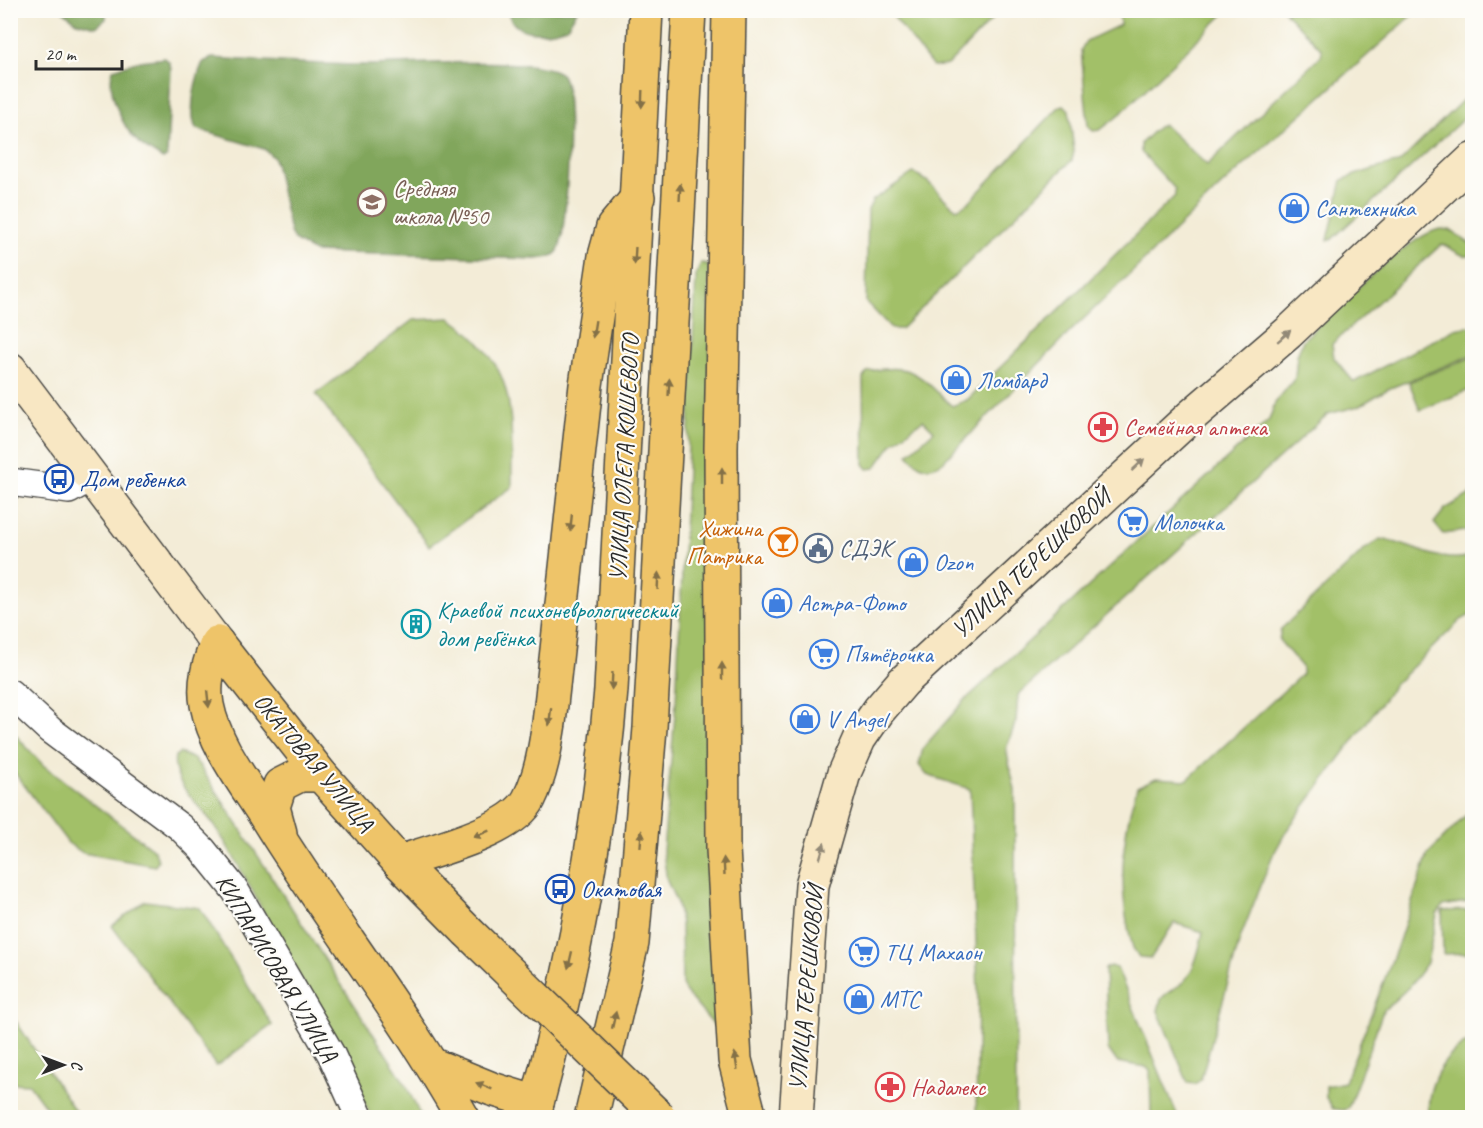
<svg xmlns="http://www.w3.org/2000/svg" width="1483" height="1128" font-family="Caveat,sans-serif">
  <style>
    .green { fill: #a2c068; stroke: #66764a; stroke-width: 1.5 }
    .forest { fill: #81a65c; stroke: #566844; stroke-width: 1.5 }
    .lines { fill: none; stroke-linecap: round; stroke-linejoin: round }
    .street-casing { stroke: #494845; stroke-width: 30 }
    .secondary-casing { stroke: #494845; stroke-width: 36 }
    .primary-casing { stroke: #494845; stroke-width: 36 }
    .highway-casing { stroke: #494845; stroke-width: 36 }
    .street { stroke: #fff; stroke-width: 27 }
    .secondary { stroke: #f8e7c3; stroke-width: 33 }
    .primary { stroke: #eec469; stroke-width: 33 }
    .highway { stroke: #eec469; stroke-width: 33 }
    .primary-bridge-casing { stroke: #494845; stroke-width: 36; stroke-linecap: butt }
    .primary-bridge { stroke: #eec469; stroke-width: 33 }
    .oneway { fill: #837047 }
    .oneway2 { fill: #928977 }
    .labels { text-anchor: middle; dominant-baseline: central; stroke-width: 4.5; stroke-linejoin: round; paint-order: stroke }
    .education-label { font-size: 24px; fill: #785e54; stroke: #fdfcf7; text-anchor: start }
    .shop-label { font-size: 24px; fill: #366cbe; stroke: #fdfcf7; text-anchor: start }
    .health-label { font-size: 24px; fill: #be3a42; stroke: #fdfcf7; text-anchor: start }
    .street-label { font-size: 24px; fill: #2b2b2b; stroke: #fdfcf7 }
    .transit-label { font-size: 24px; fill: #164399; stroke: #fdfcf7; text-anchor: start }
    .food-label { font-size: 24px; fill: #c56008; stroke: #fdfcf7; text-anchor: end }
    .service-label { font-size: 24px; fill: #4e5e75; stroke: #fdfcf7; text-anchor: start }
    .culture-label { font-size: 24px; fill: #0d838f; stroke: #fdfcf7; text-anchor: start }
  </style>
  <rect width="100%" height="100%" fill="#fdfcf7"/>
  <filter id="ink" filterUnits="userSpaceOnUse"><feTurbulence type="fractalNoise" baseFrequency=".0167" numOctaves="2"/><feDisplacementMap in="SourceGraphic" scale="12" xChannelSelector="R" yChannelSelector="G"/><feConvolveMatrix kernelMatrix="1 2 1 2 8 2 1 2 1" color-interpolation-filters="sRGB"/></filter>
  <filter id="wash" filterUnits="userSpaceOnUse"><feTurbulence type="fractalNoise" baseFrequency=".008" numOctaves="4" result="noise"/><feDisplacementMap in="SourceGraphic" scale="24" xChannelSelector="R" yChannelSelector="G"/><feGaussianBlur stdDeviation="1.35" result="paint"/><feColorMatrix in="noise" values="0 0 0 0 0 0 0 0 0 0 0 0 0 0 0 0 0 1.4 0 .05"/><feComposite in="paint" operator="in"/></filter>
  <g filter="url(#wash)">
    <rect width="100%" height="100%" fill="#f3ecd7"/>
    <g class="green">
      <polygon points="889,11 1000,11 948,65 933,67"/>
      <polygon points="1119,11 1227,11 1117,117 1100,130 1093,131 1088,126 1081,50 1086,41 1120,25"/>
      <path d="M1284,11H1417L1221,186L1069,333L943,462C928,472 918,467 908,454L934,431L923,420L893,443L875,468L868,469L864,464L863,378L867,372C914,361 919,376 952,406L967,400L1175,196V189L1141,152V143L1158,127L1164,125L1207,165L1321,56L1322,50Z"/>
      <path d="M1472,91V111L1331,240H1328L1342,180C1348,177 1394,162 1399,163Z"/>
      <path d="M1064,105L1069,110L1074,151L1072,160L901,329H892L866,302L868,210L873,200L913,173C932,180 940,198 957,209L968,203L1059,107Z"/>
      <path d="M1440,229L1450,230L1472,245L1471,256H1464L1442,244L1332,344L1334,358L1354,382L1455,329L1472,326V355L1388,389L1359,406L1328,414L1018,695L1016,721L1006,749L1015,790L1016,1117H976L978,992L970,789L927,775L919,765L923,748L964,701L1269,420L1275,403L1295,378L1297,356L1303,340C1332,313 1406,236 1440,229Z"/>
      <polygon points="701,263 707,264 709,269 718,1030 686,993 682,984 681,923 677,903 667,881 663,851 676,703 696,276"/>
      <path d="M450,318C519,365 511,413 512,487L429,546L316,394L413,320Z"/>
      <polygon points="1472,357 1472,389 1420,410 1409,382"/>
      <polygon points="1472,493 1472,530 1443,534 1434,523 1445,509"/>
      <path d="M1380,539C1413,544 1438,565 1472,556V614L1461,620L1395,684L1287,830L1272,857L1241,936L1201,1079L1195,1084L1188,1083L1158,1011L1161,999C1167,992 1173,990 1180,985C1195,973 1199,949 1203,932L1174,923L1151,958L1139,957L1133,948C1118,895 1120,839 1137,787L1156,778L1187,780L1302,674V667L1279,640L1281,629L1364,550Z"/>
      <polygon points="10,729 43,765 155,851 158,861 155,866 83,853 68,843 11,768"/>
      <path d="M180,753L194,759L199,765L405,1083L421,1117H371C341,1051 306,988 270,924C252,891 235,856 214,825C200,805 170,782 175,756Z"/>
      <polygon points="1472,809 1472,901 1443,906 1437,914 1427,963 1409,987 1383,1011 1349,1106 1344,1110 1333,1109 1326,1098 1326,1086 1345,1082 1397,947 1428,854"/>
      <polygon points="145,901 200,908 272,1025 216,1066 112,926"/>
      <polygon points="1472,910 1472,953 1443,954 1442,911"/>
      <polygon points="1110,966 1117,968 1178,1117 1151,1117 1150,1071 1146,1067 1117,1062 1108,1049 1105,969"/>
      <polygon points="11,1014 79,1117 53,1117 29,1084 11,1083"/>
      <path d="M1472,1040V1117H1429C1425,1086 1443,1054 1472,1040Z"/>
    </g>
    <g class="forest">
      <polygon points="63,11 106,11 106,19 96,27 77,22"/>
      <path d="M508,11V10L577,11L567,27C548,34 512,38 508,11Z"/>
      <path d="M165,58L169,62L171,68L167,156L163,159C155,154 146,149 139,143C122,128 106,90 113,69L139,61Z"/>
      <path d="M212,58C260,61 309,64 358,65C392,65 541,55 561,74C575,87 567,229 559,249C555,258 544,258 535,259L314,252L294,240L290,232L274,158L264,149L196,129C188,110 195,80 203,62Z"/>
    </g>
  </g>
  <g filter="url(#ink)">
    <g class="lines">
      <g class="street-casing">
        <g id="street">
          <polyline points="10,482 69,490 92,477"/>
          <polyline points="10,693 50,730 180,827 202,849 235,890 331,1054 360,1118"/>
        </g>
      </g>
      <g class="secondary-casing">
        <g id="secondary">
          <polyline points="10,369 217,643"/>
          <polyline points="796,1118 812,885 844,773 859,739 879,710 903,682 1190,417 1288,333 1472,160"/>
        </g>
      </g>
      <g class="primary-casing">
        <g id="primary">
          <polyline points="729,10 721,449 723,849 735,1060 750,1118"/>
          <path d="M217,643C209,663 203,682 207,705C215,746 244,782 266,817C329,919 404,1013 463,1118"/>
          <polyline points="217,643 321,775 399,862 467,931"/>
          <polyline points="280,833 273,807 280,785 300,775 321,775"/>
        </g>
      </g>
      <g class="highway-casing">
        <g id="highway">
          <path d="M399,862C433,851 513,831 529,799C541,775 545,749 549,723L586,385L605,256L613,227L638,197"/>
          <polyline points="433,1065 492,1089 537,1103"/>
          <path d="M533,1118C572,977 599,834 611,690L646,10"/>
          <polyline points="591,1118 632,943 636,897 650,728 689,10"/>
        </g>
      </g>
      <use href="#street" class="street"/>
      <use href="#secondary" class="secondary"/>
      <use href="#primary" class="primary"/>
      <use href="#highway" class="highway"/>
      <g class="primary-bridge-casing">
        <polyline id="primary-bridge" points="467,931 660,1118"/>
      </g>
      <use href="#primary-bridge" class="primary-bridge"/>
    </g>
    <defs><path id="oneway-solid" d="M-6-.8H1V-3.2L6.5 0L1 3.2V.8H-6Z" transform="scale(1.5)"/></defs>
    <g class="oneway">
      <use href="#oneway-solid" transform="translate(642 99) rotate(92)"/>
      <use href="#oneway-solid" transform="translate(680 192) rotate(-87)"/>
      <use href="#oneway-solid" transform="translate(635 256) rotate(93)"/>
      <use href="#oneway-solid" transform="translate(594 329) rotate(99)"/>
      <use href="#oneway-solid" transform="translate(669 387) rotate(-87)"/>
      <use href="#oneway-solid" transform="translate(722 476) rotate(-90)"/>
      <use href="#oneway-solid" transform="translate(571 523) rotate(96)"/>
      <use href="#oneway-solid" transform="translate(658 581) rotate(-87)"/>
      <use href="#oneway-solid" transform="translate(722 671) rotate(-90)"/>
      <use href="#oneway-solid" transform="translate(612 681) rotate(93)"/>
      <use href="#oneway-solid" transform="translate(208 699) rotate(84)"/>
      <use href="#oneway-solid" transform="translate(550 717) rotate(97)"/>
      <use href="#oneway-solid" transform="translate(481 834) rotate(158)"/>
      <use href="#oneway-solid" transform="translate(641 839) rotate(-86)"/>
      <use href="#oneway-solid" transform="translate(724 866) rotate(-93)"/>
      <use href="#oneway-solid" transform="translate(570 960) rotate(103)"/>
      <use href="#oneway-solid" transform="translate(614 1020) rotate(-77)"/>
      <use href="#oneway-solid" transform="translate(736 1061) rotate(-99)"/>
      <use href="#oneway-solid" transform="translate(484 1086) rotate(-158)"/>
    </g>
    <g class="oneway2">
      <use href="#oneway-solid" transform="translate(1284 336) rotate(-41)"/>
      <use href="#oneway-solid" transform="translate(1138 465) rotate(-43)"/>
      <use href="#oneway-solid" transform="translate(822 851) rotate(-74)"/>
    </g>
  </g>
  <defs>
    <g id="school-ring" transform="scale(1.5)"><circle r="9.5" fill="#fdfcf7" stroke="#8d6e63" stroke-width="1.5"/><path d="M0-5L7-2L0 1L-7-2ZM-4 1L0 2.5L4 1V4Q0 6-4 4Z" fill="#8d6e63"/></g>
    <g id="shop-ring" transform="scale(1.5)"><circle r="9.5" fill="#fdfcf7" stroke="#3f7fe0" stroke-width="1.5"/><path d="M-5-2.5h2.3a2.7 3.5 0 0 1 5.4 0H5L5.5 6h-11ZM-1.5-2.5h3a1.5 2.3 0 0 0-3 0Z" fill="#3f7fe0"/></g>
    <g id="pharmacy-ring" transform="scale(1.5)"><circle r="9.5" fill="#fdfcf7" stroke="#e0444e" stroke-width="1.5"/><path d="M-2-6h4v4h4v4h-4v4h-4v-4h-4v-4h4Z" fill="#e0444e"/></g>
    <g id="bus-ring" transform="scale(1.5)"><circle r="9.5" fill="#fdfcf7" stroke="#1a4fb4" stroke-width="1.5"/><path d="M-5-6H5V4H4V6H2V4H-2V6H-4V4H-5ZM-3.5-4V0h7V-4ZM-3.5 1.2v1.5H-2V1.2ZM2 1.2v1.5H3.5V1.2Z" fill="#1a4fb4"/></g>
    <g id="supermarket-ring" transform="scale(1.5)"><circle r="9.5" fill="#fdfcf7" stroke="#3f7fe0" stroke-width="1.5"/><path d="M-6-5.5h2.5l.6 2H6L4.5 2H-2.5L-4.4-4H-6ZM-1.5 3.2a1.3 1.3 0 1 0 .1 0ZM3 3.2a1.3 1.3 0 1 0 .1 0Z" fill="#3f7fe0"/></g>
    <g id="bar-ring" transform="scale(1.5)"><circle r="9.5" fill="#fdfcf7" stroke="#e8710a" stroke-width="1.5"/><path d="M-6-5H6L.8 .8V4.5H3.5V6h-7V4.5H-.8V.8Z" fill="#e8710a"/></g>
    <g id="civic-ring" transform="scale(1.5)"><circle r="9.5" fill="#fdfcf7" stroke="#5c6f8a" stroke-width="1.5"/><path d="M-.6-6.5H3V-4.5H.6V-3L4-1V1h2V6H-6V1h2V-1L-.6-3ZM-1.2 2.5V6h2.4V2.5Z" fill="#5c6f8a"/></g>
    <g id="building-ring" transform="scale(1.5)"><circle r="9.5" fill="#fdfcf7" stroke="#0f9aa8" stroke-width="1.5"/><path d="M-4-6H4V6H1V3H-1V6H-4ZM-2.5-4.3h1.7v1.8h-1.7ZM.8-4.3h1.7v1.8H.8ZM-2.5-1h1.7V.8h-1.7ZM.8-1h1.7V.8H.8Z" fill="#0f9aa8"/></g>
  </defs>
  <g fill-rule="evenodd">
    <use href="#school-ring" x="372" y="202"/>
    <use href="#shop-ring" x="1294" y="208"/>
    <use href="#shop-ring" x="956" y="380"/>
    <use href="#pharmacy-ring" x="1103" y="427"/>
    <use href="#bus-ring" x="59" y="479"/>
    <use href="#supermarket-ring" x="1133" y="522"/>
    <use href="#bar-ring" x="783" y="542"/>
    <use href="#civic-ring" x="818" y="548"/>
    <use href="#shop-ring" x="913" y="562"/>
    <use href="#shop-ring" x="777" y="603"/>
    <use href="#building-ring" x="416" y="624"/>
    <use href="#supermarket-ring" x="824" y="654"/>
    <use href="#shop-ring" x="805" y="719"/>
    <use href="#bus-ring" x="560" y="889"/>
    <use href="#supermarket-ring" x="864" y="952"/>
    <use href="#shop-ring" x="859" y="999"/>
    <use href="#pharmacy-ring" x="890" y="1087"/>
  </g>
  <g class="labels">
    <g class="education-label">
      <text x="393" y="188">Средняя<tspan x="393" dy="28">школа №50</tspan></text>
    </g>
    <g class="shop-label">
      <text x="1315" y="208">Сантехника</text>
      <text x="977" y="380">Ломбард</text>
      <text x="1154" y="522">Молочка</text>
      <text x="934" y="562">Ozon</text>
      <text x="798" y="603">Астра-Фото</text>
      <text x="845" y="654">Пятёрочка</text>
      <text x="826" y="719">V Angel</text>
      <text x="885" y="952">ТЦ Махаон</text>
      <text x="880" y="999">МТС</text>
    </g>
    <g class="health-label">
      <text x="1124" y="427">Семейная аптека</text>
      <text x="911" y="1087">Надалекс</text>
    </g>
    <g class="street-label">
      <text transform="translate(624 458) rotate(-87)">УЛИЦА ОЛЕГА КОШЕВОГО</text>
      <text transform="translate(1031 563) rotate(-43)">УЛИЦА ТЕРЕШКОВОЙ</text>
      <text transform="translate(314 762) rotate(50)">ОКАТОВАЯ УЛИЦА</text>
      <text transform="translate(277 968) rotate(59)">КИПАРИСОВАЯ УЛИЦА</text>
      <text transform="translate(806 988) rotate(-85)">УЛИЦА ТЕРЕШКОВОЙ</text>
    </g>
    <g class="transit-label">
      <text x="80" y="479">Дом ребенка</text>
      <text x="581" y="889">Окатовая</text>
    </g>
    <g class="food-label">
      <text x="762" y="528">Хижина<tspan x="762" dy="28">Патрика</tspan></text>
    </g>
    <g class="service-label">
      <text x="839" y="548">СДЭК</text>
    </g>
    <g class="culture-label">
      <text x="437" y="610">Краевой психоневрологический<tspan x="437" dy="28">дом ребёнка</tspan></text>
    </g>
  </g>
  <rect width="1483" height="1128" fill="none" stroke="#fdfcf7" stroke-width="36"/>
  <g transform="translate(63 1065) rotate(90)" stroke="#fdfcf7" stroke-width="4.5" paint-order="stroke">
  <path d="M0-4.5L10 22L0 15L-10 22Z" fill="#2b2b2b"/>
  <text y="-9" font-size="16" font-weight="bold" text-anchor="middle" fill="#2b2b2b">С</text>
  </g>
  <path d="M36 60v9h86v-9" fill="none" stroke="#2b2b2b" stroke-width="3"/>
  <text x="45" y="60" font-size="18" fill="#2b2b2b" stroke="#fdfcf7" stroke-width="4.5" paint-order="stroke">20 m</text>
</svg>
